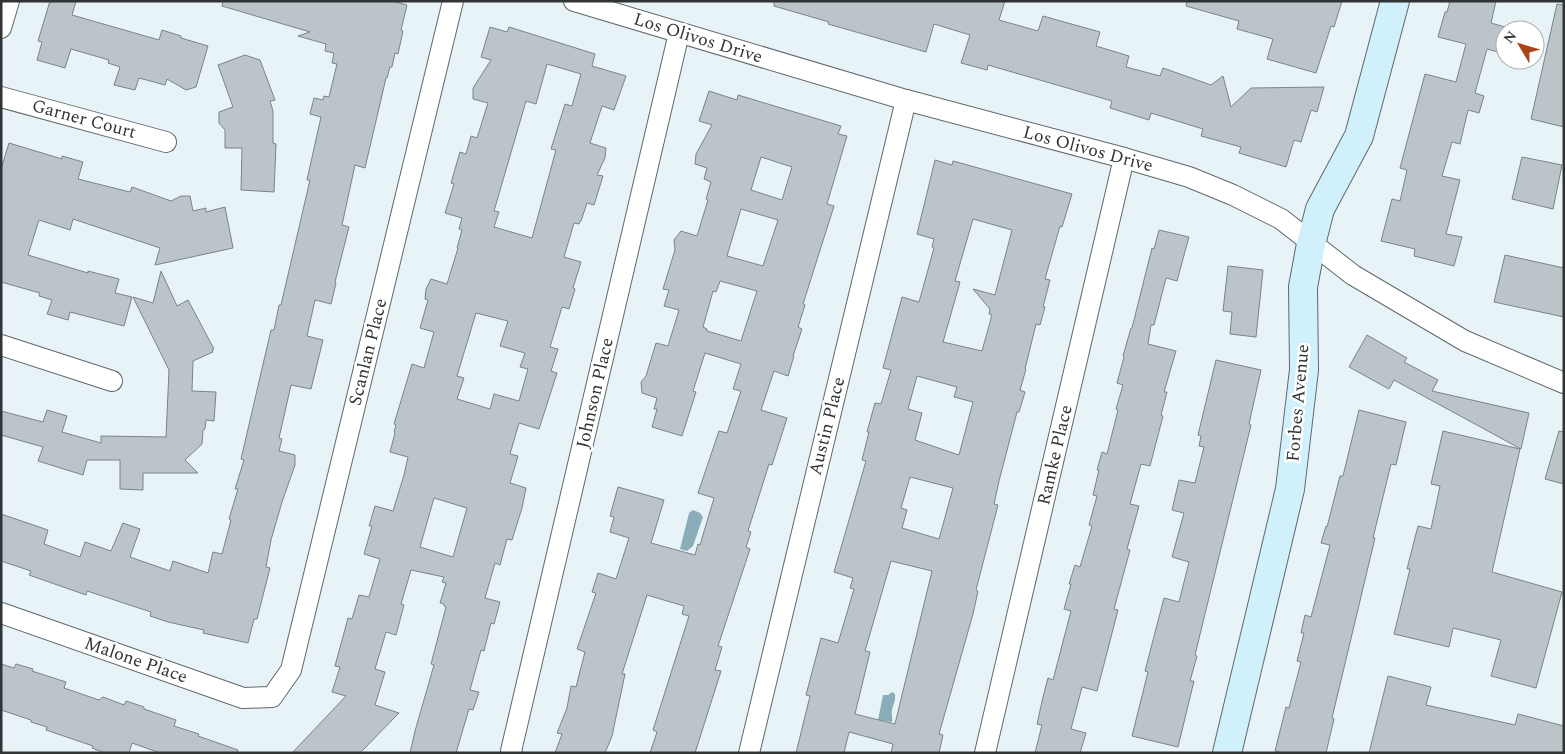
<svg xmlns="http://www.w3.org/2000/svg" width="1565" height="754" font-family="Spectral,serif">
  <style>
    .water { fill: #89adb9 }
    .building { fill: #bbc5c9; stroke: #7a8488; fill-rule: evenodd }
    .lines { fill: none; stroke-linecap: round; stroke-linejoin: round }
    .street-casing { stroke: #5f686b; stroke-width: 22 }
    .secondary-casing { stroke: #5f686b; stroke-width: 30 }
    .street { stroke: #fff; stroke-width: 20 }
    .secondary { stroke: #d0f1fc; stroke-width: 28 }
    .labels { text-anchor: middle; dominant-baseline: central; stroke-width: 5; stroke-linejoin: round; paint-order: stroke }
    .street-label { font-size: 18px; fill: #303435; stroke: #fff }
  </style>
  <rect width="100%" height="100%" fill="#e8f3f7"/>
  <g class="water">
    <polygon points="693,510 700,513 703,517 693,546 687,551 680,549 689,513"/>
    <path d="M892,692L895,694C896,701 893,704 892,710C891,714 893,717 892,722L878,720L883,695H888Z"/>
  </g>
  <g class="building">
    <polygon points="50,1 76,1 72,15 159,40 162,30 181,36 181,38 208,46 196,87 186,90 167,79 165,85 139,78 135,90 114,85 120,67 108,63 109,60 71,49 65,68 37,60 42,42 38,41"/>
    <polygon points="223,1 392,1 407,5 401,30 403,31 398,54 395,53 392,67 390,67 387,78 386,78 365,168 355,165 342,225 349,227 335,282 336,283 331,304 315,300 307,336 323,340 311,389 291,385 279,438 282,439 279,451 295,455 295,465 282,502 271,540 266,567 270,568 257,619 254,619 248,643 203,633 204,630 168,622 150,616 151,612 87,591 86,595 29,575 31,571 1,561 1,514 48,530 44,544 80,557 85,542 111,551 123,523 140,529 130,557 170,571 173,561 208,573 213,552 222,554 231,520 229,519 238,489 235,489 244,460 241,459 271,330 274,330 279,305 281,305 310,180 307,180 321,117 310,114 314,98 323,100 324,96 329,97 337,64 332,63 334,53 325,51 326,44 298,36 310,32 222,6"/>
    <polygon points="774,1 1005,1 999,20 1038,31 1043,16 1100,32 1096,46 1129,56 1126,67 1160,76 1163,68 1211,85 1223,76 1231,107 1251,88 1324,87 1317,112 1311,110 1301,142 1294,140 1286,167 1239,153 1241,147 1201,136 1203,129 1151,113 1149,120 1110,108 1112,101 1088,94 988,65 987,70 961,63 970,35 934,24 926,52 828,24 829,22 774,6"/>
    <polygon points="1187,1 1342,1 1334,27 1331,26 1316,73 1267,59 1273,39 1237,29 1239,21 1186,6"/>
    <polygon points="1450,1 1496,1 1491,23 1505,27 1498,52 1487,49 1475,93 1484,96 1479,113 1468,110 1460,144 1452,142 1442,176 1460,180 1446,234 1462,237 1454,266 1414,256 1415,249 1381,241 1392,199 1400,201 1407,170 1400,168 1425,74 1456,82 1466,44 1438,37 1445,12 1447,12"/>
    <polygon points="1557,4 1564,5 1564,127 1531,119"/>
    <path d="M490,27L507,32L509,27L595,54L592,66L626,76L614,110L602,106L590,143L606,148L605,158L597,175L603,176L594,205L587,203L581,221H580L579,224L574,223L564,257L581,262L573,288L575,289L569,309L562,307L550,347L558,349L551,371L557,373L539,429L519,423L510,454L518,456L510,483L526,488L522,508L512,540L507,539L500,565L495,563L485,598L500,602L494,624L491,623L484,651L481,650L470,690L479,692L473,710L469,709L456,753H410L415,731L434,665L431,664L446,607L444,606V604L440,603L446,583L442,582L444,577L411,570L401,604L404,605L396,635L386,632L375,669L385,672L375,705L399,713L360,753H292L346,696L332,692L340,667L335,666L348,618L352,619L359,595L369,597L380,559L364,554L372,526H369L375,506L393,511L404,475L408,457L390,452L395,433L394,432L396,425L394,424L412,364L424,368L434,332L420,328L428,300L425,299L426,289L431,279L447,284L458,248H457L462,230L459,229L462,218L445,213L454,184L451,183L460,152L466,154L471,136L477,138L488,103L473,99V88L491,60L481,57ZM547,64L581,74L572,106L565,104L551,149L556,150L532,238L494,227L499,212L494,211L526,101L536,104ZM476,313L508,321L500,346L525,353L520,367L528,369L519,401L494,394L490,409L457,399L464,378L457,376ZM434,498L467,508L453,557L420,547Z"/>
    <polygon points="245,55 260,60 275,100 270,101 273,111 273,143 276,144 274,192 241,190 242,148 225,148 225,130 219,123 219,112 233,107 218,65"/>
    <path d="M709,91L737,100L738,95L841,126L838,134L847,136L827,204L834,206L803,304L805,305L798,327L802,329L793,356H794L788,376L774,371L761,410L787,418L772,465L769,464L748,531L751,532L746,547L750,549L718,646L722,647L715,670L721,671L695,753H650L657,732L653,730L689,616L682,614L684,606L647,595L622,674H625L612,736L605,753H555L562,734L557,733L567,708L571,686L576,687L585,652L577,649L596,593L592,592L598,573L616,579L629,538L610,532L614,517L610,516L618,487L664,500L651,543L695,555L698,544L700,545L714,498L698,493L719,431L727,433L741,391L733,389L741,364L705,353L693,391L696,392L682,436L652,427L657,409H654L657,398L642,393L641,382L646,376L656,343L668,346L679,310L664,306L669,290L663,289L675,250L674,240L681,231L697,236L708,200L706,199L711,182L704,179L707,168L695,164L696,154L712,125L699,121ZM761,157L792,167L782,200L751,190ZM741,209L778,220L763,266L727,256ZM720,281L757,291L741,341L707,331V329L703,327L713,291L716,292Z"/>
    <polygon points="9,143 62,159 62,156 83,162 78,179 130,192 132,187 171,201 181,196 190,196 193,211 206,208 206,212 225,207 233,248 155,265 160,248 73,219 70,230 39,220 28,255 88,273 88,271 119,279 115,293 132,297 124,326 70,312 68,320 47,314 52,300 39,296 40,293 1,282 1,169"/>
    <polygon points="1522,157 1562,165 1553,209 1512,199"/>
    <path d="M935,160L952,165L953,161L1072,194L1062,227L1060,226L1045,279L1050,280L1043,307H1045L1040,325L1036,324L1025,369H1026L1020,390L1025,392L1019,412H1017L999,481L994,504L998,505L976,590L978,591L973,614L939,734L943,735L939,753H891L893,744L849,732L844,753H796L810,696L806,695L821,638L838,643L854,589L850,588L853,578L834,572L866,461L862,460L869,432H867L875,403L881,404L891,370L883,368L902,297L919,302L934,248L932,247L934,239L917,234ZM973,219L1012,230L995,295L973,289L990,309L989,314L992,315L982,351L943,342L960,282L955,281ZM917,376L957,387L954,397L973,402L959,455L915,440L922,413L908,409ZM910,477L953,488L939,539L902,528L907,510L901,508ZM891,561L932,571L895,724L855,714L870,652L865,651Z"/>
    <polygon points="1159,230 1189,237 1177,281 1166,278 1154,325 1151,325 1148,344 1176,351 1164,392 1167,392 1161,415 1163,416 1150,466 1141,464 1130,504 1139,506 1127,549 1130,550 1114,609 1118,610 1097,691 1082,687 1071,729 1086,733 1080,753 1035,753 1042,725 1037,724 1043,697 1048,678 1053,680 1071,611 1064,609 1071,584 1069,584 1075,565 1080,567 1092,526 1089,525 1097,496 1093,495 1099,470 1097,470 1102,452 1107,454 1118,410 1116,409 1123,385 1117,383 1124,357 1123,356 1131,328 1132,328 1152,248 1154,249"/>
    <polygon points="1505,255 1564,268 1564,317 1494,302"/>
    <polygon points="1228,266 1263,270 1256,337 1230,334 1232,312 1223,311"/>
    <polygon points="161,271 177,306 188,300 214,349 212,350 213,352 193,361 192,391 216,392 214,421 206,420 205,429 203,430 202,444 185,460 198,473 143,473 143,490 120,489 120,460 87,460 83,475 38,461 43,447 1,435 1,411 43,422 47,410 67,416 62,432 101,443 101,436 166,437 169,370 133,297 153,303"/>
    <polygon points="1367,335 1407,358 1404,362 1438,380 1432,391 1529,413 1521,449 1394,380 1389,389 1349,367"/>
    <polygon points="1216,360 1261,370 1249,424 1251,425 1195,655 1197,656 1190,681 1194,681 1178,747 1132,736 1148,672 1145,671 1164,598 1179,602 1189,562 1172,557 1184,513 1172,510 1179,480 1195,483 1204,447 1199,446 1201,436 1198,435"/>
    <polygon points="1359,410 1406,422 1396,465 1391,464 1373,538 1375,538 1332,718 1334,719 1326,753 1284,753 1275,751 1286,707 1289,708 1301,662 1297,661 1304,633 1301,633 1305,615 1311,617 1330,545 1321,543 1326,526 1327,527 1340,476 1343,476"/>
    <polygon points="1443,431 1520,449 1492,572 1562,592 1536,688 1491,676 1501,640 1453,628 1449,647 1394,634 1410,569 1407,569 1418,526 1431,529 1440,486 1431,484"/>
    <polygon points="1559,431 1564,432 1564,484 1545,479"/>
    <polygon points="1,664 14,668 16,664 33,669 32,671 66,682 64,688 99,700 103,697 124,705 126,701 144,707 144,709 176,720 174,726 199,734 198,736 238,750 237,753 160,753 132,743 129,753 105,753 92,748 93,746 46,730 47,727 31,722 31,720 1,710"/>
    <polygon points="1388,676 1431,687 1426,705 1515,725 1518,714 1564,726 1564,753 1369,753"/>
  </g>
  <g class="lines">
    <g class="street-casing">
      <g id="street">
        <polyline points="574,1 906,100 1124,158 1189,177 1233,195 1281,219 1353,275 1465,341 1564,383"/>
        <polyline points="1,28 9,1"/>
        <polyline points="1,97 166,142"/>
        <polyline points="1,345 112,381"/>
        <polyline points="1,613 243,698 272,697 291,670 453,1"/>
        <polyline points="512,753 511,751 679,33"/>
        <polyline points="749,753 906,100"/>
        <polyline points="985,753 1124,158"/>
      </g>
    </g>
    <g class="secondary-casing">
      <polyline id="secondary" points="1227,753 1290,489 1304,370 1303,287 1311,244 1320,209 1359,136 1395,1"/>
    </g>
    <use href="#street" class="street"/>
    <use href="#secondary" class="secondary"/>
  </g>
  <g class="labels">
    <g class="street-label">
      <text transform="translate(698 38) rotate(17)">Los Olivos Drive</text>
      <text transform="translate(84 119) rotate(15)">Garner Court</text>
      <text transform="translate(1088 149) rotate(15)">Los Olivos Drive</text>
      <text transform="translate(368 352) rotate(-76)">Scanlan Place</text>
      <text transform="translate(595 393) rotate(-77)">Johnson Place</text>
      <text transform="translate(1298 403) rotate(-85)">Forbes Avenue</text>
      <text transform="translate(827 426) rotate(-76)">Austin Place</text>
      <text transform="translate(1055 455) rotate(-77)">Ramke Place</text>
      <text transform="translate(136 660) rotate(19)">Malone Place</text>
    </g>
  </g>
  <rect width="1565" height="754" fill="none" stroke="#303435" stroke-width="5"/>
  <g transform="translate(1520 45) rotate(308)"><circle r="24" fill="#ffffff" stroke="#acaeae"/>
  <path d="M0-4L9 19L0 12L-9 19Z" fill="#ab4519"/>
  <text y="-8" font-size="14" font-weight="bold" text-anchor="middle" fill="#303435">N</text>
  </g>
</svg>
